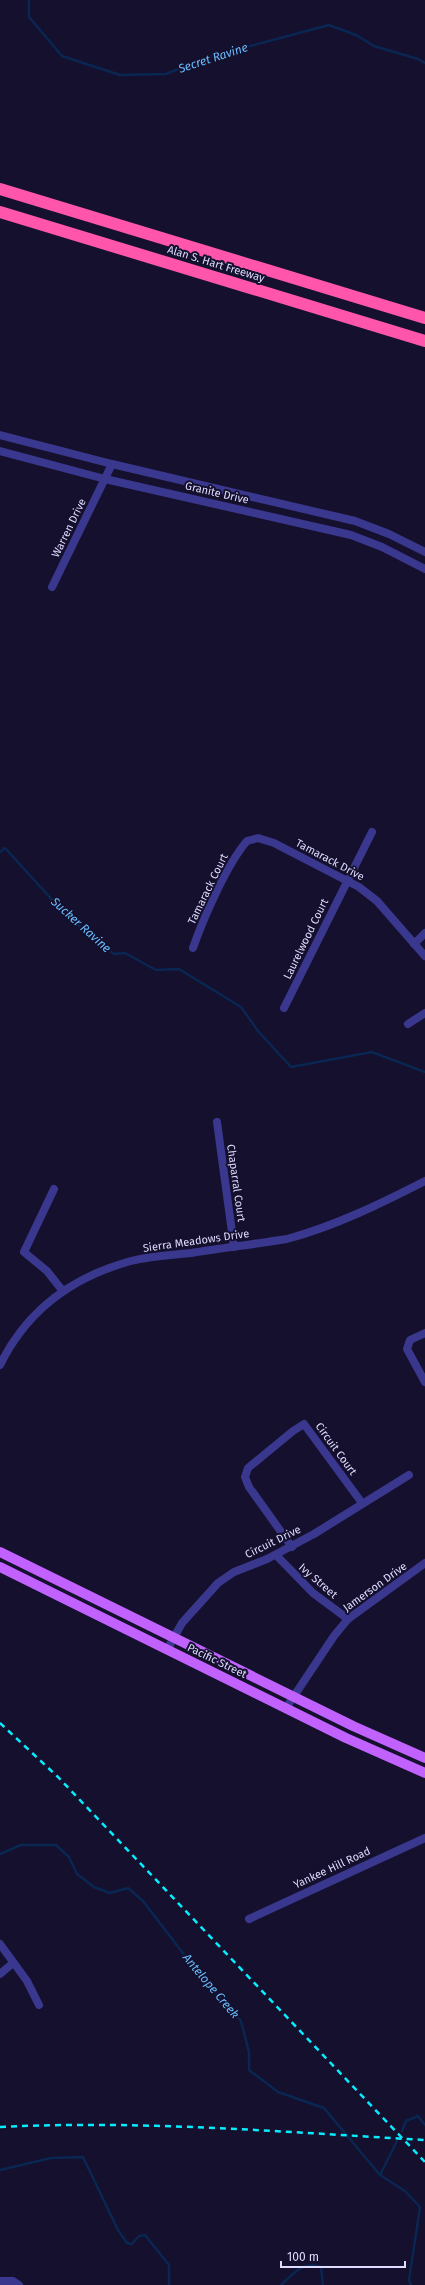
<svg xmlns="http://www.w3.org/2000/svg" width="425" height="2285" font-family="'Fira Sans',sans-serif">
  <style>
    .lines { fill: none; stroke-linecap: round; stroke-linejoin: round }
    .stream { stroke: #0a2652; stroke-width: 2.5 }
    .minor { stroke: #3a388e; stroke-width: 8 }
    .major { stroke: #c162ff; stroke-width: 10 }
    .highway { stroke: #ff56ab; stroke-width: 12 }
    .rail { stroke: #07ecff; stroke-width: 2.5; stroke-dasharray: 6 5; stroke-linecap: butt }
    .labels { text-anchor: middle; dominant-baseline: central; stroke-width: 4; stroke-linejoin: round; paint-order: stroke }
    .street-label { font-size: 11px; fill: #dfdbff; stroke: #14102d }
    .water-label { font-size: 12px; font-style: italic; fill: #69bdff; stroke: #14102d }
  </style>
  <rect width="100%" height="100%" fill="#14102d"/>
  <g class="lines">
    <g class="stream">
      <polyline points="29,0 29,17 62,56 120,75 166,74 209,57 329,25 356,35 374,46 418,59 425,63"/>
      <polyline points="0,852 5,848 65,914 114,954 125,953 156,970 179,969 241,1007 258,1031 291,1067 372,1052 425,1072"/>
      <polyline points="0,1854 21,1845 56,1845 69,1857 77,1874 94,1887 110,1893 128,1888 143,1901 192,1965 241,2021 249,2052 249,2070 278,2092 324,2108 380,2175 405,2191 420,2207 409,2280 411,2285"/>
      <polyline points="402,2131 406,2121 418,2116 425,2125"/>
      <polyline points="0,2170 51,2158 83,2157 118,2230 127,2243 132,2244 139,2236 145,2235 169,2265 169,2285"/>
      <polyline points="380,2175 397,2141"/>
      <path d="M281,2285C293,2274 304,2260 321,2267L323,2285"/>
    </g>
    <g class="minor">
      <polyline points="0,435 112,464 355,521 389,534 425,552"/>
      <polyline points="0,451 105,479 351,535 382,547 425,569"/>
      <polyline points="52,587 112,464"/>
      <polyline points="414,944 425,933"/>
      <path d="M193,948C203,919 227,864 247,841L258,838L274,843L359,887L377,901L425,956"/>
      <polyline points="284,1008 372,832"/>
      <polyline points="408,1024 425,1013"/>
      <polyline points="217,1122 234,1247"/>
      <polyline points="54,1189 24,1252 47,1271 62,1290"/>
      <polyline points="425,1333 410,1340 407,1349 425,1382"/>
      <path d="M0,1365C27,1310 72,1277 131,1261C150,1256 171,1255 191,1253C223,1248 255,1244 287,1239C335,1226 380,1204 425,1181"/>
      <polyline points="292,1547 249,1487 245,1477 248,1468 293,1431 304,1424 362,1503"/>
      <polyline points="276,1555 313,1593 348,1619"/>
      <polyline points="167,1650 182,1623 218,1583 234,1572 267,1559 314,1534 409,1475"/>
      <polyline points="286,1708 334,1636 348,1619 425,1563"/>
      <polyline points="249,1919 425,1838"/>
      <polyline points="0,1944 27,1981 39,2005"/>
      <polyline points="0,1974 13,1963"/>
      <polyline points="0,2281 13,2281 19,2285"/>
    </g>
    <g class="major">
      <polyline points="0,1552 353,1726 425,1758"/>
      <polyline points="0,1567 346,1738 425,1773"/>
    </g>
    <g class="highway">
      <polyline points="0,189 425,318"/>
      <polyline points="0,212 425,341"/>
    </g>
    <g class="rail">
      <polyline points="0,1723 58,1777 425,2162"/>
      <path d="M0,2127C142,2120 283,2132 425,2140"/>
    </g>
  </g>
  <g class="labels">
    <g class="street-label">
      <text transform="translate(216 264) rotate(17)">Alan S. Hart Freeway</text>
      <text transform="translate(217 493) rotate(13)">Granite Drive</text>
      <text transform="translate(69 528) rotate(-64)">Warren Drive</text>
      <text transform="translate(330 860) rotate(28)">Tamarack Drive</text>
      <text transform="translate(208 889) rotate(-64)">Tamarack Court</text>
      <text transform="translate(306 939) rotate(-64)">Laurelwood Court</text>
      <text transform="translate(236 1183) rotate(82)">Chaparral Court</text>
      <text transform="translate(196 1241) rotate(-8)">Sierra Meadows Drive</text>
      <text transform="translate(336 1449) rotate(54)">Circuit Court</text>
      <text transform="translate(273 1542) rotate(-26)">Circuit Drive</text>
      <text transform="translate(318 1581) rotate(41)">Ivy Street</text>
      <text transform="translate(375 1587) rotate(-36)">Jamerson Drive</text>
      <text transform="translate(217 1661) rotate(26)">Pacific Street</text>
      <text transform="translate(332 1868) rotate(-25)">Yankee Hill Road</text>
    </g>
    <g class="water-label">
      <text transform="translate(213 58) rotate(-18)">Secret Ravine</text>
      <text transform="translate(81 925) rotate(42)">Sucker Ravine</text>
      <text transform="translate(211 1986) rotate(50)">Antelope Creek</text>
    </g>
  </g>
  <path d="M281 2261v6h124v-6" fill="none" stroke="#dfdbff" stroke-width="2"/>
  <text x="287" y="2261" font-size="12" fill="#dfdbff" stroke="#14102d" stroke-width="3" paint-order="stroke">100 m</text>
</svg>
